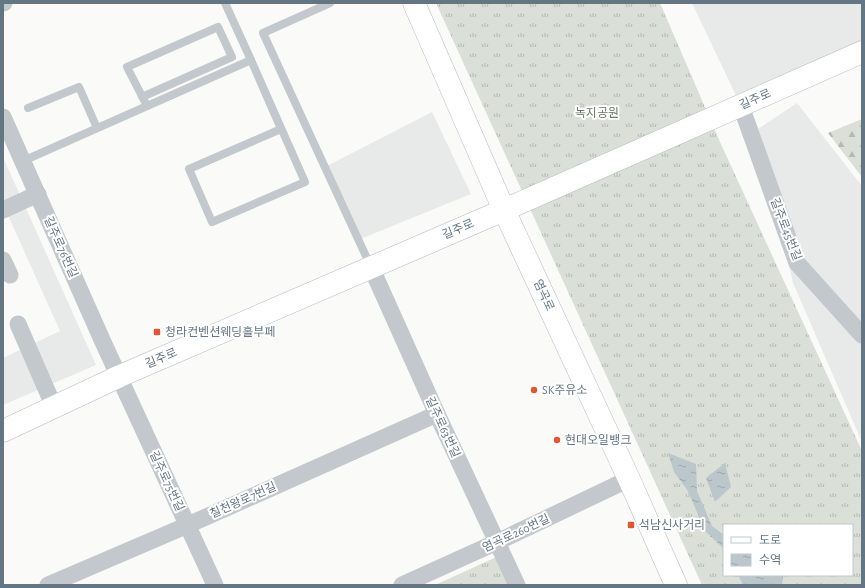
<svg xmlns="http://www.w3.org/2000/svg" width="865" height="588" font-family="'Alegreya Sans','Noto Sans KR',sans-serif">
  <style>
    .built { fill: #e8e9e9 }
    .grass { fill: url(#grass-tufts); fill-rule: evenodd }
    .forest { fill: url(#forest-firs) }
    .water { fill: url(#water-ripples) }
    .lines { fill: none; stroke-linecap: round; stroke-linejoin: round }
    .secondary-casing { stroke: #b3babf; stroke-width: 23 }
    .lane { stroke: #c3c8cc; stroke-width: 8 }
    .street { stroke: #c3c8cc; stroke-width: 17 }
    .secondary { stroke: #fff; stroke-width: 22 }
    .poi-dot { fill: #e4572e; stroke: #fff; stroke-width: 1.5 }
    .labels { text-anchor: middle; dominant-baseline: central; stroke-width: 4; stroke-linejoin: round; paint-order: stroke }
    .street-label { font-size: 12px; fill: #657683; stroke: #fff }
    .park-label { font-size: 12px; fill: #687a64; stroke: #fff }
    .poi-label { font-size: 12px; fill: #657683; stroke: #fff; text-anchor: start }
  </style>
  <defs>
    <pattern id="grass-tufts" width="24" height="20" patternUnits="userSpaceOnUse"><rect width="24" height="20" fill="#dadfd7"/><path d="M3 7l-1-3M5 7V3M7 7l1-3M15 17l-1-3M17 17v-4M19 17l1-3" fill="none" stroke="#b4b9b4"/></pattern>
    <pattern id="forest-firs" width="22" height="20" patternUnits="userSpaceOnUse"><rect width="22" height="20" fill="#dadfd7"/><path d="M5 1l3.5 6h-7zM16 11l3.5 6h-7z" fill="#b4b9b4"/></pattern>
    <pattern id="water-ripples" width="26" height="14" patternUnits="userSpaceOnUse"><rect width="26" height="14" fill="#bbc7cb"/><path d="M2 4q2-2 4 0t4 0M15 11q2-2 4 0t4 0" fill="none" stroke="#9ca6aa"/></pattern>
  </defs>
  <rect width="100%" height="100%" fill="#fafaf8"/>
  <g class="built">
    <polygon points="692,3 862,3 862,52 741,106"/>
    <polygon points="797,103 862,186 862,442 793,283 758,129"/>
    <polygon points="432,112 471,194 358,240 325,167"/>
    <polygon points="3,157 96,365 3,405 3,358 60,331 3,204"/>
  </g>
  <g class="grass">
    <path d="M436,3H660L720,142L862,451V585H702ZM724,525H852V575H724Z"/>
    <polygon points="503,554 517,585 435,585"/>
  </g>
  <polygon class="forest" points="862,119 862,177 828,133"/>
  <g class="water">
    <polygon points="668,453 696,464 697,491 712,526 724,535 724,549 705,531 688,491 674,472"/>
    <polygon points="725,463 731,487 715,502 706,478"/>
    <polygon points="738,575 781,575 783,577 782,585 743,585"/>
  </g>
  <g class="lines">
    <g class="secondary-casing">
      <g id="secondary">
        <polyline points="414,3 504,210 629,479 676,585"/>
        <polyline points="3,431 120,376 504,210 862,52"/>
      </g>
    </g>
    <g class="lane">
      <polyline points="330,3 263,33 371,267"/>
      <polyline points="251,60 305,182 212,222 189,169 281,129 251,60"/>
      <polyline points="142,97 232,57 218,27 127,67 147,106"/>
      <polyline points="28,108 79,87 97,128"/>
      <polyline points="23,161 251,60 225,3"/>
    </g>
    <g class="street">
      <polyline points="3,3 4,3"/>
      <polyline points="741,106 797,263 862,335"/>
      <polyline points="3,117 103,342 215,585"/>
      <polyline points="3,210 38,194"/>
      <polyline points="3,260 10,275"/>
      <polyline points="371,267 437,414 517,585"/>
      <polyline points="18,324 54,407"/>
      <polyline points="48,585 188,525 437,414"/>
      <polyline points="402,585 497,542 629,479"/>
    </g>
    <use href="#secondary" class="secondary"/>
  </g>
  <g class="poi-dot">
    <rect x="153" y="328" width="8" height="8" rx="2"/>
    <circle cx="534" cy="390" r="4"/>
    <circle cx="557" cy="440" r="4"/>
    <rect x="627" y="521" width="8" height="8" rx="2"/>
  </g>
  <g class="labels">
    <g class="street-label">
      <text transform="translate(755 99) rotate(-24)">길주로</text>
      <text transform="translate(458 229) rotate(-23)">길주로</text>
      <text transform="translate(786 229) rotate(69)">길주로45번길</text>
      <text transform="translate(61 247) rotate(66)">길주로76번길</text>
      <text transform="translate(544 295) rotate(65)">염곡로</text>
      <text transform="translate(161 358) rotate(-23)">길주로</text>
      <text transform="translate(443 427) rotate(65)">길주로63번길</text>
      <text transform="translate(167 481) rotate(65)">길주로75번길</text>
      <text transform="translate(243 500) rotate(-24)">칠천왕로7번길</text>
      <text transform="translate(516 533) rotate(-25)">염곡로260번길</text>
    </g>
    <g class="park-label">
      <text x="597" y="113">녹지공원</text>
    </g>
    <g class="poi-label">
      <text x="165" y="332">청라컨벤션웨딩홀부페</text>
      <text x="542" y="390">SK주유소</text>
      <text x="565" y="440">현대오일뱅크</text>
      <text x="639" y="525">석남신사거리</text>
    </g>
  </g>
  <rect width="865" height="588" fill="none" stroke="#657683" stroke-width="8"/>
  <rect x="723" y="524" width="130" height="52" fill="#ffffff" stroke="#c1c8cd"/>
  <rect x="731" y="537" width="20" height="6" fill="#ffffff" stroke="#c1c8cd"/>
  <text x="759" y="544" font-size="12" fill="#657683">도로</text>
  <rect x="731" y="554" width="20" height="12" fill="url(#water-ripples)" stroke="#c1c8cd"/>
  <text x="759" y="564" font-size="12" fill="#657683">수역</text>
</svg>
